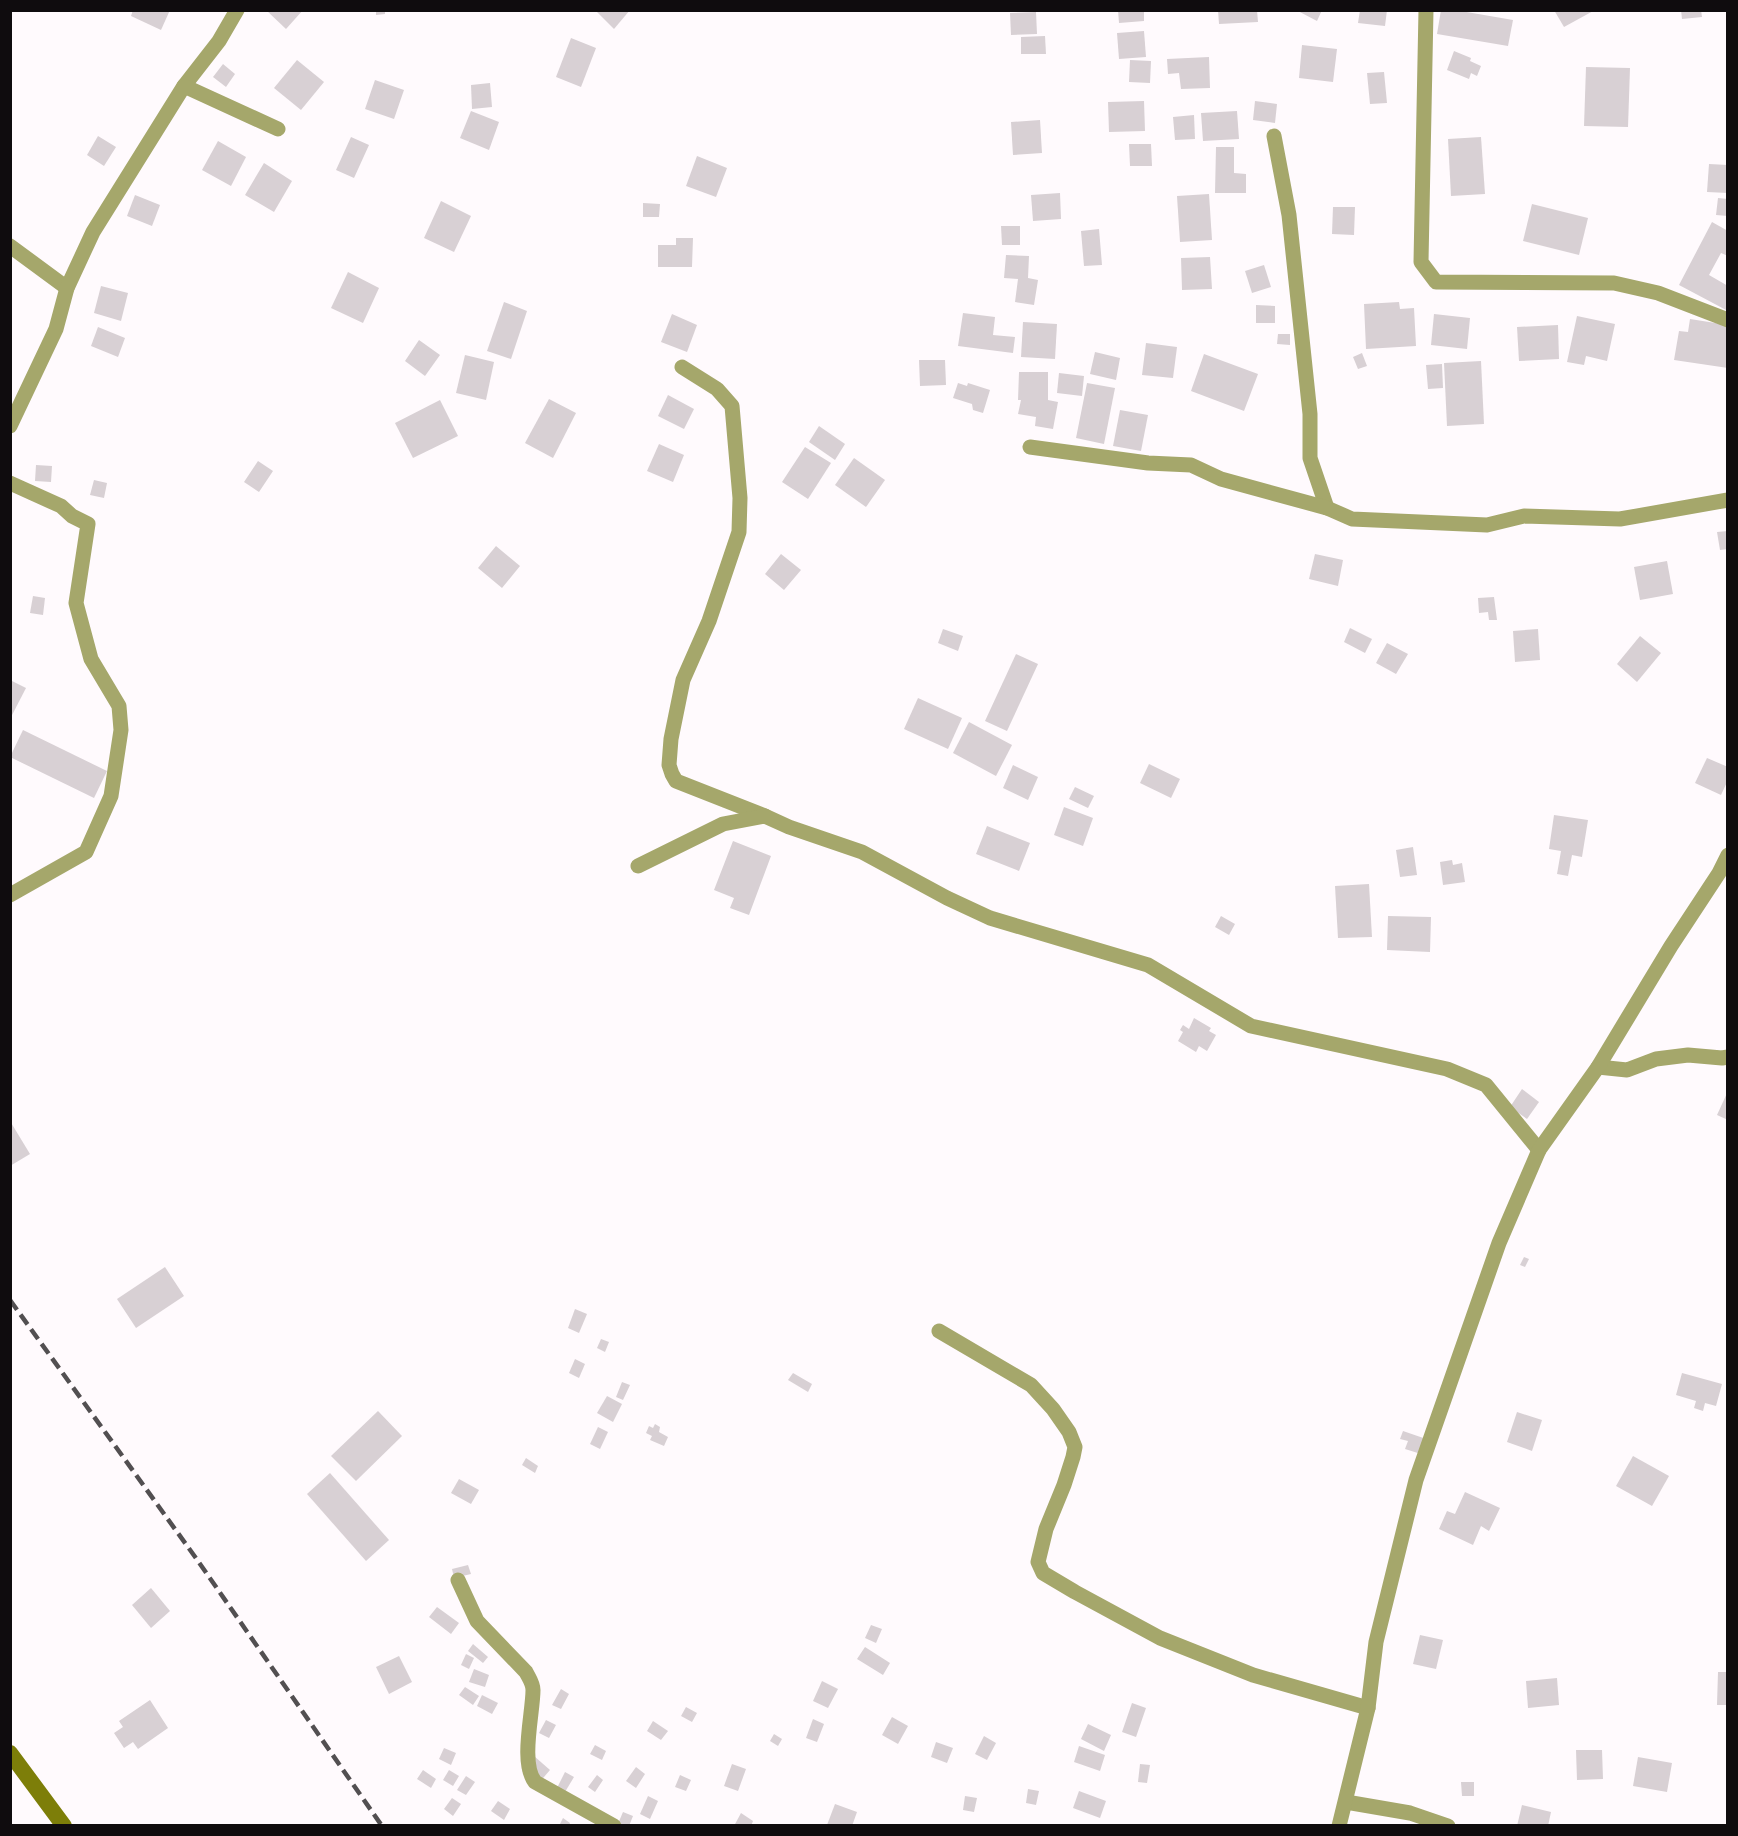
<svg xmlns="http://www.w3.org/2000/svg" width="1738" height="1836" font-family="'Varela Round',sans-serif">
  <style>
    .building { fill: #d8d0d4 }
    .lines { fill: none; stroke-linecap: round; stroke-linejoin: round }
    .minor { stroke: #a5a76b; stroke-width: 15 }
    .secondary { stroke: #7d7e09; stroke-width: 16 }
    .rail { stroke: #524f51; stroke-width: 4.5; stroke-dasharray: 12 6; stroke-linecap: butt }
  </style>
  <rect width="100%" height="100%" fill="#fffafd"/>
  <g class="building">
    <polygon points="133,10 170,10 161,30 131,16"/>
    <polygon points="266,10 303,10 286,29"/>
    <polygon points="376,10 385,10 385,14 376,15"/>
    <polygon points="595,10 630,10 614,29"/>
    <polygon points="1118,10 1144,10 1144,21 1119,23"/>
    <polygon points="1218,10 1257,10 1258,22 1219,24"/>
    <polygon points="1296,10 1322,10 1317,21"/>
    <polygon points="1360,10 1387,10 1385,26 1358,23"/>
    <polygon points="1441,10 1455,10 1513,20 1508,46 1437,34"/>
    <polygon points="1554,10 1595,10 1564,27"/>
    <polygon points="1681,10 1701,10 1702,17 1682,19"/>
    <polygon points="1036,12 1037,34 1011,35 1010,13"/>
    <polygon points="1144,31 1146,57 1119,59 1117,33"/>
    <polygon points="1045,36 1046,54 1021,54 1021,37"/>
    <polygon points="571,38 596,48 581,87 556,77"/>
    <polygon points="1302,45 1337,49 1333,82 1299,78"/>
    <polygon points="1454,51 1471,58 1470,61 1481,66 1477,76 1471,73 1469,79 1447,70"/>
    <polygon points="1209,57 1210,88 1181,89 1179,73 1168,74 1167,59"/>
    <polygon points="297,60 324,82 301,110 274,88"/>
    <polygon points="1130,60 1151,61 1150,83 1129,82"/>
    <polygon points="223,64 235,74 226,87 213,77"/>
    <polygon points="1586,67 1630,68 1628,127 1584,126"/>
    <polygon points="1384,72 1387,103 1370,104 1367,73"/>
    <polygon points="375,80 404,90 394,119 365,109"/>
    <polygon points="490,83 492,107 472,109 471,85"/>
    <polygon points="1144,101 1145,131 1109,132 1108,102"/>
    <polygon points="1255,101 1277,104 1275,123 1253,120"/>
    <polygon points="471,111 499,122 489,150 460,138"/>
    <polygon points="1237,111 1239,139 1203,141 1201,113"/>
    <polygon points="1194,115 1195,139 1175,140 1173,117"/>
    <polygon points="1040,120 1042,153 1013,155 1011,122"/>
    <polygon points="98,136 116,147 104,166 87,155"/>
    <polygon points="351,137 369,145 354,178 336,170"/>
    <polygon points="1481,137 1485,194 1451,196 1448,139"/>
    <polygon points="218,141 246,157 231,186 202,170"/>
    <polygon points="1129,144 1151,144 1152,166 1130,166"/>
    <polygon points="1216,147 1234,147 1234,173 1246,174 1246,193 1215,193"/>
    <polygon points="697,156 727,168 716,197 686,186"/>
    <polygon points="264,163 292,181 274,212 245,195"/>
    <polygon points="1709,164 1728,165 1728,193 1707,192"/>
    <polygon points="1060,193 1061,219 1033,221 1031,195"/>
    <polygon points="1209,194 1212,240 1180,242 1177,196"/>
    <polygon points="135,195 160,205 152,226 127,216"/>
    <polygon points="1718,198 1728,199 1728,216 1716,215"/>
    <polygon points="441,201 471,216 454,252 424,238"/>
    <polygon points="643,203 660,204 659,217 643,217"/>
    <polygon points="1532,204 1588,218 1579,255 1523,241"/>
    <polygon points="1333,207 1355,207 1354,235 1332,234"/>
    <polygon points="1712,222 1728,231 1728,256 1721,253 1709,275 1728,286 1728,311 1679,285"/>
    <polygon points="1001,226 1020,226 1020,245 1002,245"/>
    <polygon points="1099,229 1102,265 1084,266 1081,231"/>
    <polygon points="676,238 693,238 692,267 658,267 658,245 676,245"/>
    <polygon points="1006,255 1029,256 1028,278 1038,280 1034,305 1015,302 1018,279 1004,278"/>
    <polygon points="1210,257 1212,289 1182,290 1181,258"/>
    <polygon points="1264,265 1271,287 1252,293 1245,271"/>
    <polygon points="348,272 379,288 363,323 331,308"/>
    <polygon points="101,286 128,293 121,321 94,313"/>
    <polygon points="504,302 527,311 511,359 487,351"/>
    <polygon points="1399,302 1400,309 1414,308 1416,346 1366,349 1364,304"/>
    <polygon points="1256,305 1275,306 1275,323 1256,323"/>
    <polygon points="963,313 995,317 993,335 1015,337 1013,353 958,346"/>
    <polygon points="672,314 697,325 687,352 661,342"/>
    <polygon points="1434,314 1470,318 1467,349 1431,345"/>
    <polygon points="1577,316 1615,324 1607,361 1586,356 1584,365 1567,362"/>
    <polygon points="1690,319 1728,325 1728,368 1674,360 1679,331 1688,332"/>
    <polygon points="1023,322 1057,324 1055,359 1021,357"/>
    <polygon points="1558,325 1559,359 1519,361 1517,327"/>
    <polygon points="98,327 125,338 118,357 91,346"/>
    <polygon points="1278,334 1290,334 1290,345 1277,344"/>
    <polygon points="419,340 440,355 425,376 405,361"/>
    <polygon points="1146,343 1177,347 1173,378 1142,375"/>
    <polygon points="1095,352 1120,358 1116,380 1090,374"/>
    <polygon points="1362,353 1367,366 1358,369 1353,357"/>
    <polygon points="1204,354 1258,374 1244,411 1191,391"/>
    <polygon points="465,355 494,362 486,400 456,393"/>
    <polygon points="919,360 945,360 946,385 920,386"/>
    <polygon points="1481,361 1484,424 1447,426 1444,363"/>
    <polygon points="1442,364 1443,388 1428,389 1426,365"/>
    <polygon points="1019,372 1048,372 1048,400 1058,402 1053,429 1035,426 1036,417 1018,414 1021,400 1018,400"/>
    <polygon points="1059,373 1084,376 1082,396 1057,393"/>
    <polygon points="958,383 967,386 968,383 990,390 983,413 973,410 972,404 953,398"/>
    <polygon points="1087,383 1115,388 1104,444 1076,438"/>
    <polygon points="668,395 694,409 684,429 658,416"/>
    <polygon points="549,399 576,413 553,458 525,443"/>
    <polygon points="440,400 458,436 413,458 395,423"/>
    <polygon points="1120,410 1148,415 1141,451 1113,446"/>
    <polygon points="819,426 845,444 835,460 809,442"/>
    <polygon points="659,444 684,455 673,482 647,471"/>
    <polygon points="805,447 831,463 808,499 782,482"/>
    <polygon points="854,458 885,480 866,507 835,485"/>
    <polygon points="258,461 273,471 259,492 244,482"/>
    <polygon points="36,465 52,466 51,482 35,481"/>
    <polygon points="94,480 107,483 104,498 90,495"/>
    <polygon points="1728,531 1728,549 1720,550 1717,532"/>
    <polygon points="496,546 520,566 502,588 478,568"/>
    <polygon points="781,554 801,570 784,590 765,574"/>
    <polygon points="1315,554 1343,560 1338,586 1309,579"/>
    <polygon points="1667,561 1673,594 1640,600 1634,567"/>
    <polygon points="33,596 45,598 43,615 30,613"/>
    <polygon points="1494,597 1497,620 1489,620 1488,612 1479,613 1478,598"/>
    <polygon points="1350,628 1372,639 1365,653 1344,642"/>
    <polygon points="943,629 963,636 958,651 938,643"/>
    <polygon points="1538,629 1540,660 1515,662 1513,631"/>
    <polygon points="1640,636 1661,653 1637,682 1617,664"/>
    <polygon points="1387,643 1408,654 1396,674 1376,663"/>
    <polygon points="1016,654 1038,664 1007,731 985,721"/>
    <polygon points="10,680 26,688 10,719"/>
    <polygon points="918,698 962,718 948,749 904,729"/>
    <polygon points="969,722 1012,745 996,776 953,753"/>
    <polygon points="23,730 107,771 94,798 10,757"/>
    <polygon points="1707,758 1728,767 1728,780 1721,795 1695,783"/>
    <polygon points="1149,764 1180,779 1171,798 1140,783"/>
    <polygon points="1013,765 1038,777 1028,800 1003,788"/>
    <polygon points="1075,787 1094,796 1088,808 1069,799"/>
    <polygon points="1064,807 1093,818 1083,846 1054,835"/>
    <polygon points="1554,815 1588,820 1582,857 1572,855 1568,876 1557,874 1561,851 1549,849"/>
    <polygon points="987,826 1030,843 1019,871 976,854"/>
    <polygon points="733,841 771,856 749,915 730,908 734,898 714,890"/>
    <polygon points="1413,847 1417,875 1400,877 1396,850"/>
    <polygon points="1452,860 1453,865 1462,863 1465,882 1443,885 1440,862"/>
    <polygon points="1369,884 1372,937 1338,938 1335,886"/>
    <polygon points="1221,916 1235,924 1229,935 1215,927"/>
    <polygon points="1388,916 1431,917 1430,952 1387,950"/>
    <polygon points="1194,1018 1211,1028 1209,1031 1216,1035 1207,1051 1199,1046 1196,1052 1178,1041 1183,1032 1180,1030 1183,1025 1189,1029"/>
    <polygon points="1522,1089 1539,1102 1527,1119 1510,1107"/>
    <polygon points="1728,1091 1728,1120 1717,1115"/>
    <polygon points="10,1121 30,1154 10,1166"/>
    <polygon points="1524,1257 1529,1259 1525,1267 1520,1265"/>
    <polygon points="165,1267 184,1296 136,1328 117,1299"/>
    <polygon points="575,1309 587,1314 579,1333 568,1328"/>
    <polygon points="601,1339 609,1342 605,1352 597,1348"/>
    <polygon points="575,1359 585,1364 579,1378 569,1373"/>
    <polygon points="793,1373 812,1384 808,1392 788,1380"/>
    <polygon points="1682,1373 1722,1384 1716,1406 1705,1403 1703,1411 1694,1408 1696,1401 1676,1395"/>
    <polygon points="622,1382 630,1385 623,1400 616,1397"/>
    <polygon points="607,1396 622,1404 613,1422 597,1413"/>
    <polygon points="378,1411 402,1436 356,1481 331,1456"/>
    <polygon points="1517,1412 1542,1420 1532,1451 1507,1442"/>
    <polygon points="655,1424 660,1427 659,1432 668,1437 664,1446 650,1440 652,1436 646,1433 649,1426 653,1428"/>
    <polygon points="598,1427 608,1432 600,1449 590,1444"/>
    <polygon points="1403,1431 1435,1442 1421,1454 1405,1449 1408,1441 1400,1439"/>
    <polygon points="1633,1456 1669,1476 1652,1506 1616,1486"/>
    <polygon points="526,1458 538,1466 535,1473 522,1465"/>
    <polygon points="330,1473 389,1540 366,1561 307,1494"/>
    <polygon points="459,1479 479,1490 471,1504 451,1493"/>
    <polygon points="1465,1492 1500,1508 1489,1531 1481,1526 1473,1545 1439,1529 1447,1511 1455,1514"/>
    <polygon points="468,1565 471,1574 454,1578 452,1569"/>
    <polygon points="151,1588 170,1611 151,1628 132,1605"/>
    <polygon points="437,1607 459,1623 451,1634 429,1617"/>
    <polygon points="871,1625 882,1629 876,1643 865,1638"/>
    <polygon points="1420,1635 1443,1640 1436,1669 1413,1664"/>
    <polygon points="473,1644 488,1657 483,1663 468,1651"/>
    <polygon points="865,1647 890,1663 883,1675 857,1659"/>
    <polygon points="466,1654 474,1658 469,1669 461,1665"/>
    <polygon points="399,1656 412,1682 389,1694 376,1667"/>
    <polygon points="474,1669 489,1675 485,1687 469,1682"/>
    <polygon points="1718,1672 1728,1672 1728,1705 1717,1705"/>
    <polygon points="1557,1678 1559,1705 1528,1708 1526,1681"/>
    <polygon points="822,1681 838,1689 828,1708 813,1701"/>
    <polygon points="465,1687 479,1696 473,1705 459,1695"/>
    <polygon points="561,1689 569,1694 561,1709 552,1705"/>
    <polygon points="482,1695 498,1703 492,1714 477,1706"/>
    <polygon points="150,1700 168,1728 138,1749 133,1742 124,1748 114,1733 123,1727 119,1721"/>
    <polygon points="1132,1703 1146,1708 1136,1737 1122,1732"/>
    <polygon points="686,1707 697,1713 692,1722 681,1716"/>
    <polygon points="892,1717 908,1726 898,1744 882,1735"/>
    <polygon points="813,1719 824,1724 817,1742 806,1738"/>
    <polygon points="546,1720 556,1725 549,1738 539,1733"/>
    <polygon points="653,1721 668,1731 661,1740 647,1731"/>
    <polygon points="1088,1724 1111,1735 1104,1751 1081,1739"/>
    <polygon points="774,1734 782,1739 778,1746 770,1741"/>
    <polygon points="984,1736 996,1743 987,1760 975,1754"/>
    <polygon points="936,1742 953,1748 947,1763 931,1757"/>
    <polygon points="595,1745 606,1751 602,1760 590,1754"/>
    <polygon points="1079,1746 1105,1755 1100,1771 1074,1762"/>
    <polygon points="444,1748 456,1753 451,1765 439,1759"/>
    <polygon points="1576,1750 1602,1750 1603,1779 1577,1780"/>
    <polygon points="534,1756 550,1770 538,1784 522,1771"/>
    <polygon points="1638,1757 1672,1763 1667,1792 1633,1786"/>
    <polygon points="732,1764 746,1769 738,1791 724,1786"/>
    <polygon points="1140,1764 1150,1765 1147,1783 1138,1782"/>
    <polygon points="636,1767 645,1774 636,1788 626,1781"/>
    <polygon points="423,1770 436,1779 431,1788 417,1779"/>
    <polygon points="449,1770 459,1776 453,1786 443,1780"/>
    <polygon points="565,1772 574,1777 565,1792 557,1788"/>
    <polygon points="597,1775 603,1780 595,1792 588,1787"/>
    <polygon points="680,1775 691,1780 686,1791 675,1787"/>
    <polygon points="466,1776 475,1782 466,1795 457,1790"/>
    <polygon points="1461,1782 1474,1782 1474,1796 1462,1796"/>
    <polygon points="1028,1789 1039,1791 1036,1805 1026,1803"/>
    <polygon points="1079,1791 1106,1801 1100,1818 1073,1808"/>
    <polygon points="648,1796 658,1801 650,1819 640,1814"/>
    <polygon points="965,1796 977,1798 974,1812 963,1810"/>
    <polygon points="452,1798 461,1804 453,1816 444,1809"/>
    <polygon points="498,1801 510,1809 504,1820 491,1811"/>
    <polygon points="835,1804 857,1812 852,1826 827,1825"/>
    <polygon points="1522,1805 1551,1812 1548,1826 1517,1826"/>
    <polygon points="623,1812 633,1816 629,1826 617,1826"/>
    <polygon points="741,1813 753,1821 751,1826 734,1826"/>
    <polygon points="563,1818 570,1823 569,1826 559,1826"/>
  </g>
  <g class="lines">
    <g class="minor">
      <polyline points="1426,10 1421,262 1436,282 1614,283 1658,293 1728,320"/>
      <polyline points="184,86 219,41 237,10"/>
      <polyline points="1274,136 1289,215 1310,414 1310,458 1327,508"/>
      <polyline points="10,246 67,288"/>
      <polyline points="682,367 717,389 732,406 740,498 739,532 709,621 683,680 671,739 669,765 672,774 676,781 765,816"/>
      <polyline points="10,426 56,329 67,288 93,232 184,86 278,129"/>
      <polyline points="1030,447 1148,463 1191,465 1221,479 1327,508 1352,519 1487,525 1524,516 1620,519 1728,500"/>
      <polyline points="10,483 61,506 72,516 88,524 76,603 91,659 119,706 121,730 111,796 86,852 10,895"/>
      <polyline points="638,866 723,824 765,816 789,827 862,852 947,898 990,918 1148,965 1251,1026 1447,1069 1486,1085 1539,1150"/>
      <polyline points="1598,1067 1627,1070 1656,1059 1688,1055 1722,1058 1728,1057"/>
      <polyline points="939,1331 1031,1385 1053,1409 1069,1432 1075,1447 1073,1457 1064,1485 1046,1529 1038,1562 1043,1573 1075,1592 1160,1638 1253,1675 1368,1708"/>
      <path d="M458,1580L477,1621L526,1672C529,1678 533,1683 533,1690C533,1713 520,1763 535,1782L614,1826"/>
      <polyline points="1346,1802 1410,1813 1448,1826"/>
      <polyline points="1339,1826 1368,1708 1376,1642 1416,1480 1499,1243 1539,1150 1598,1067 1671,946 1719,873 1728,855"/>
    </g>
    <polyline class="secondary" points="10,1753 64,1826"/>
    <polyline class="rail" points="10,1300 198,1561 382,1826"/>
  </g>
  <rect width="1738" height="1836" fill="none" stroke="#0f0c0e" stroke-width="24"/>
</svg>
